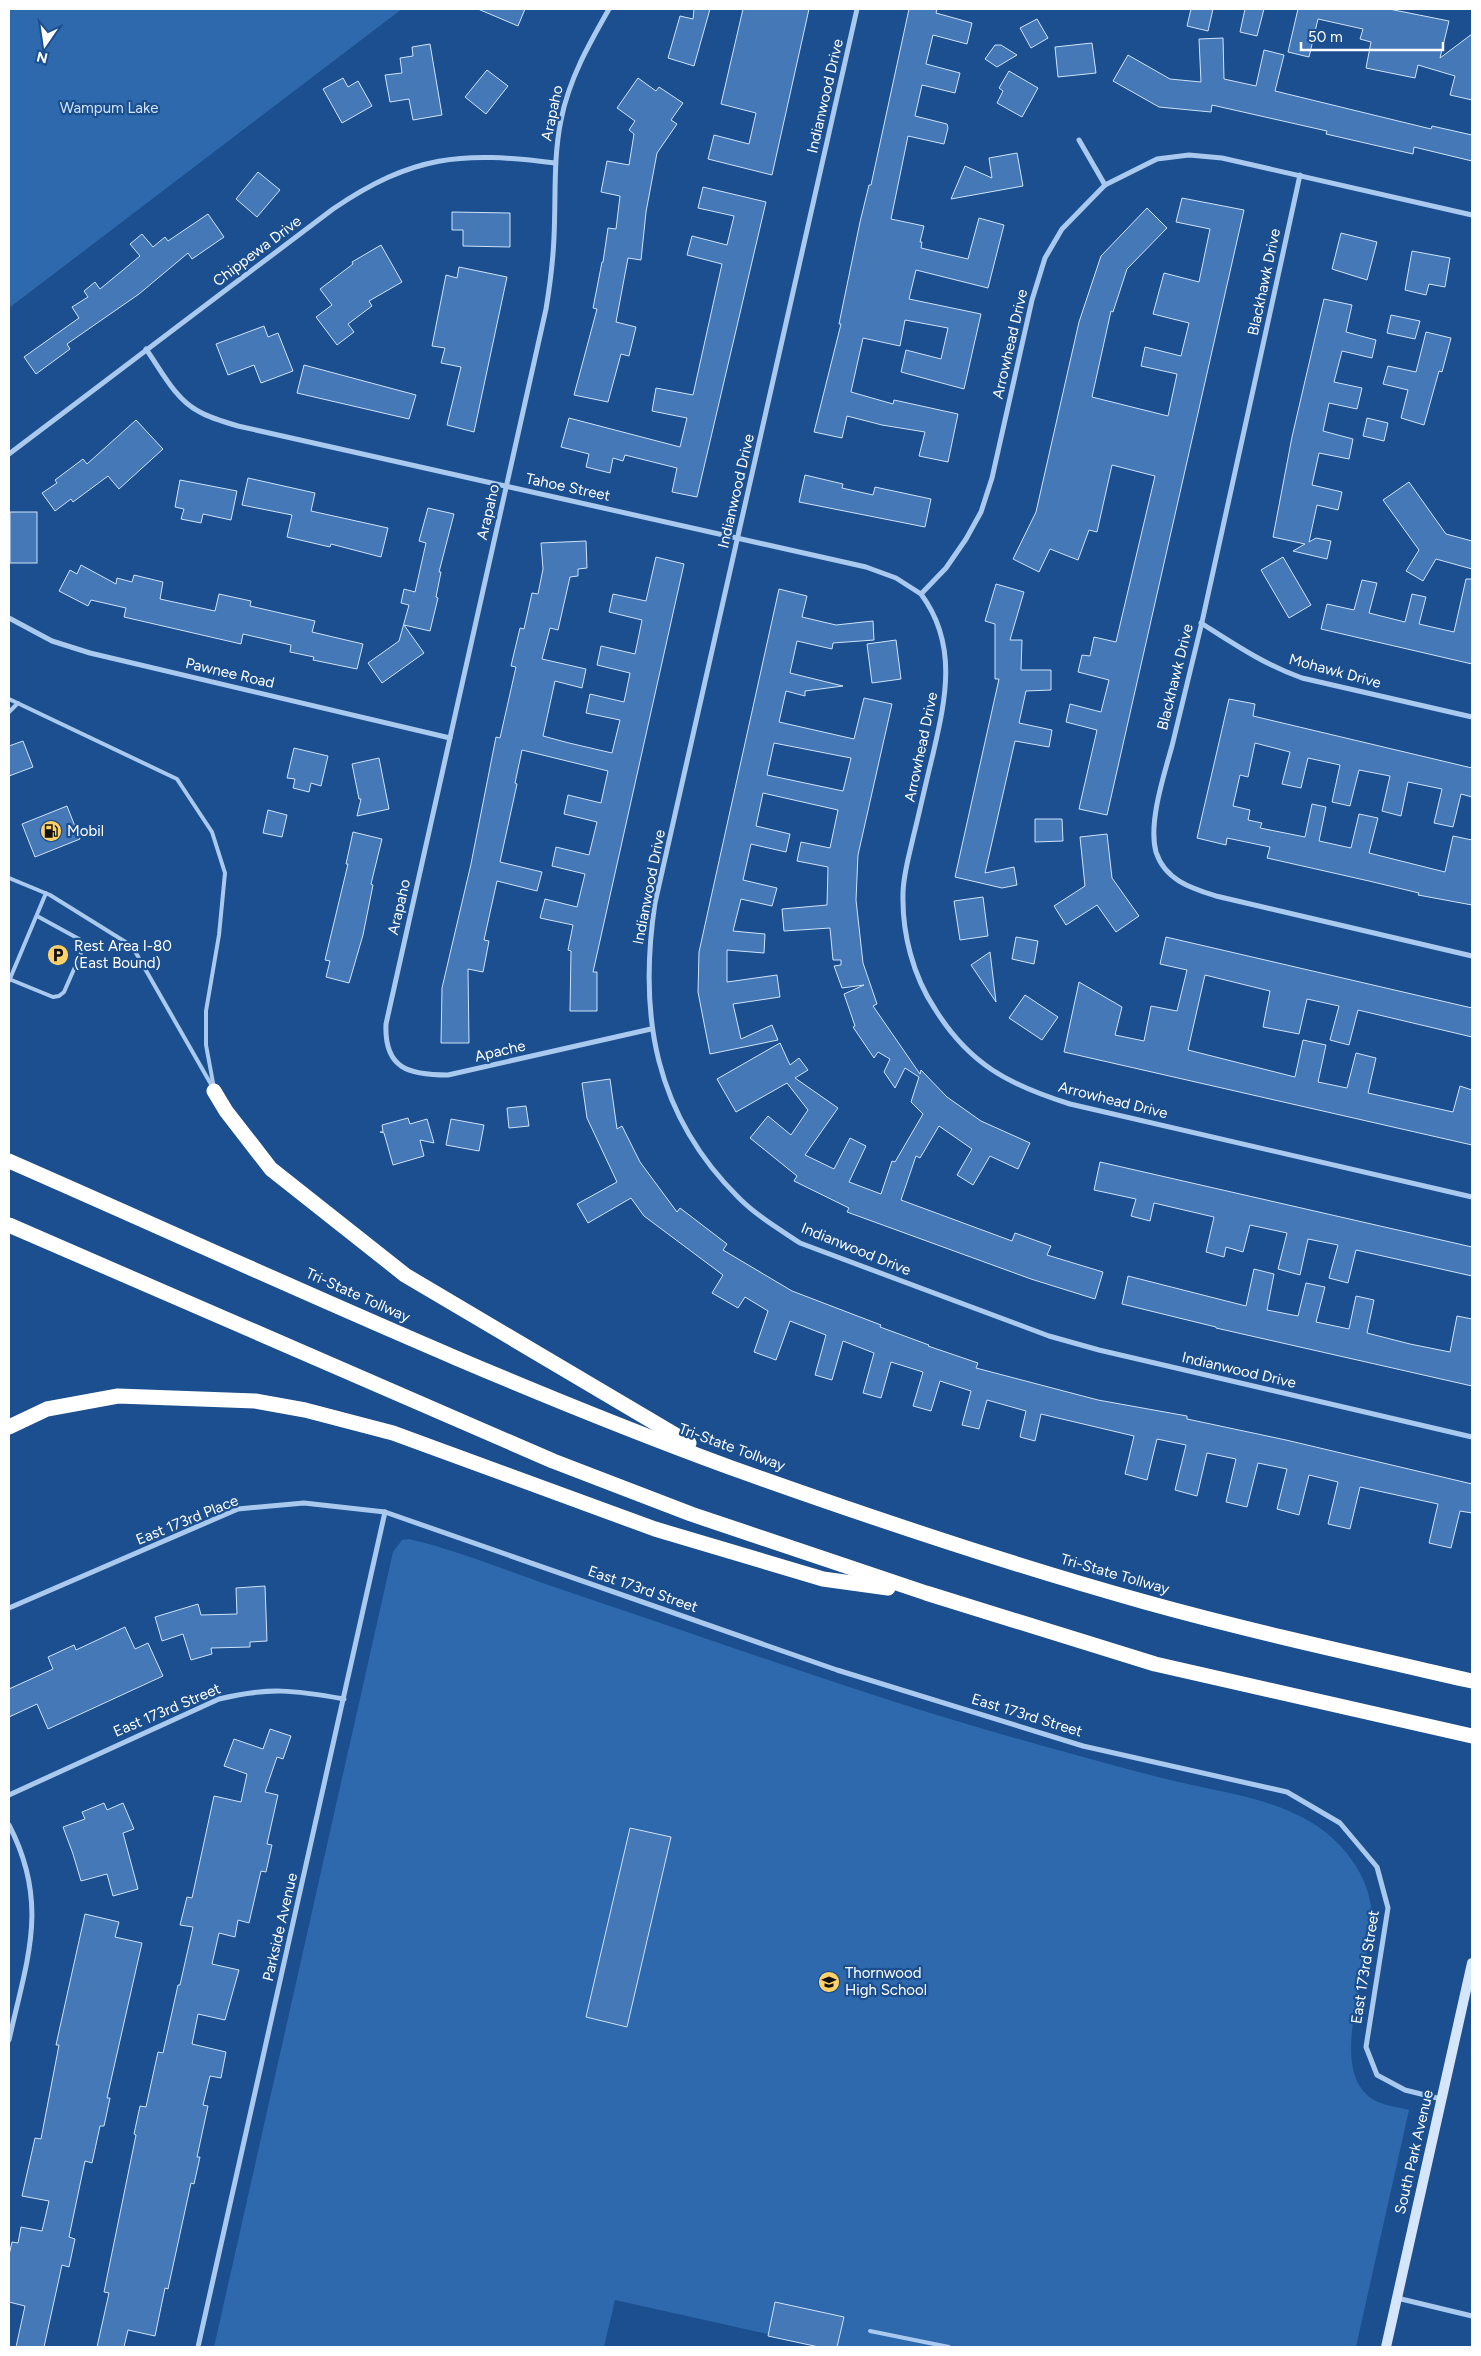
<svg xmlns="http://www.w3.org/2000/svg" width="1481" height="2356" font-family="Figtree,sans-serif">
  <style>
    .green { fill: #2e69ad }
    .building { fill: #4478b7; stroke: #cfe3fa; fill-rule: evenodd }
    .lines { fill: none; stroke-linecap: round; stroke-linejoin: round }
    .lane { stroke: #a9c9ee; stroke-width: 4 }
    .street { stroke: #a9c9ee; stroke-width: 5 }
    .secondary { stroke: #d6e6fa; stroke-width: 10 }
    .highway { stroke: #fff; stroke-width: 15 }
    .labels { text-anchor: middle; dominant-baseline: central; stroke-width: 4.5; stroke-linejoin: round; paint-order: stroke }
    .street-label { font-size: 15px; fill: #fff; stroke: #1b4f8f }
    .park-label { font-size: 15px; fill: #cfe3fa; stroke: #1b4f8f }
    .poi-label { font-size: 15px; fill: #fff; stroke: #1b4f8f; text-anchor: start }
  </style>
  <rect width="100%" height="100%" fill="#1b4f8f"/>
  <g class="green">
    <polygon points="9,9 402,9 9,308"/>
    <path d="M409,1539C461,1551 512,1573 563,1590C680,1629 797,1671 914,1708C995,1733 1077,1756 1158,1777C1213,1792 1278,1796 1324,1831C1347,1849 1367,1876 1371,1906C1378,1955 1318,2074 1378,2102C1387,2106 1399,2107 1409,2110L1356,2347H826L615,2300L604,2347H214L393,1552L402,1540Z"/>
  </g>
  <g class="building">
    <polygon points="478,9 525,9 518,26"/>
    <polygon points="694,9 710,9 694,66 668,58 680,16 693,19"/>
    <polygon points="743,9 809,9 772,175 708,159 714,135 749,144 756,113 721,104"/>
    <polygon points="909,9 937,9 936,13 972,23 967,44 933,35 926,64 960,73 955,93 922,85 915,116 947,124 948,128 944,144 908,136 891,219 924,226 920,242 922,242 921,248 968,259 979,218 1004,225 988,288 916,270 909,299 981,314 964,389 901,372 906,350 941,359 948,328 905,320 900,346 863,338 851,392 893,404 894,400 958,414 948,462 919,456 925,432 882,425 847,416 842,438 814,432 841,324 839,324 860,222 869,185 871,185"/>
    <polygon points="1191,9 1213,9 1208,31 1187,26"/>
    <polygon points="1245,9 1264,9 1257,36 1240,32"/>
    <polygon points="1298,9 1389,9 1449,21 1440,58 1472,34 1472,100 1450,95 1455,76 1418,65 1415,78 1366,68 1371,42 1360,39 1363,29 1318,19 1309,57 1288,52"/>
    <polygon points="1037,19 1048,38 1031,48 1020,28"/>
    <polygon points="1223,38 1224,79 1256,86 1264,50 1284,55 1275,91 1431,129 1432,126 1472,135 1472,161 1414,147 1413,154 1326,134 1327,131 1212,105 1211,112 1159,107 1113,81 1128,55 1170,79 1201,82 1199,39"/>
    <polygon points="1092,43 1096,73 1058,77 1055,47"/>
    <polygon points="430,44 442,115 413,120 409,99 390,102 385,75 402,73 400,58 413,56 412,47"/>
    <polygon points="995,45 1001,45 1017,55 997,67 985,59"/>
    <polygon points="487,70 508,86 486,114 465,97"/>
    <polygon points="1009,71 1038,88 1022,117 997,103 1003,91 999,88"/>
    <polygon points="343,78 348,87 358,81 372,106 342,123 323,89"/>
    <polygon points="638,78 656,91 659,87 683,103 671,120 677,124 657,153 646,212 641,260 628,258 616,322 636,327 629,356 621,354 608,402 574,395 597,309 593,308 602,262 603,262 608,228 616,229 620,196 601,192 607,161 629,165 634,134 629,130 635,121 617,108"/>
    <polygon points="1017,153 1023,186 951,199 965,166 992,178 989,158"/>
    <polygon points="258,172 280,190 257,217 236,199"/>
    <polygon points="703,187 766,202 697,497 672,492 677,468 625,455 623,461 613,458 610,473 586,467 589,454 561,447 569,418 680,447 687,418 652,411 656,388 693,395 722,264 687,255 692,236 727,245 734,216 698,208"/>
    <polygon points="1182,198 1244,210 1107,815 1079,809 1097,730 1066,722 1070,704 1101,712 1109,680 1078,672 1082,655 1090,656 1094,637 1116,642 1155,476 1112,465 1097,532 1089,530 1078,560 1050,549 1039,572 1013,559 1036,512 1079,322 1101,256 1147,208 1167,228 1127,269 1113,312 1111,311 1092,397 1168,416 1177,374 1141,366 1145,347 1181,356 1189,323 1153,314 1164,273 1199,282 1210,229 1176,222"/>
    <polygon points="452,212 510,213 510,247 463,246 463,230 452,230"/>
    <polygon points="208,214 224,237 192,259 188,253 139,294 67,344 70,349 36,374 24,357 79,318 72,307 88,297 84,291 95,282 100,289 140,256 130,244 142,234 153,247 165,237 168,241"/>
    <polygon points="1341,233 1377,242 1367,280 1332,269"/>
    <polygon points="381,245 402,282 369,301 372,306 348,324 354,332 337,345 316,317 332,305 320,289 353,264 352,262"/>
    <polygon points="1412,251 1450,258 1445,287 1429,284 1426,295 1405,290"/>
    <polygon points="459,267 507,277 474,432 447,425 461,367 441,363 445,348 432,346 446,275 457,278"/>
    <polygon points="1324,299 1352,305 1346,332 1376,340 1372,358 1342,351 1334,382 1362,388 1357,409 1329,403 1323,431 1353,439 1349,459 1319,453 1312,485 1342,492 1338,510 1317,505 1309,542 1316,538 1331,541 1327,559 1293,551 1305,544 1273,537 1292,437"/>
    <polygon points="1391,315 1420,321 1415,339 1387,333"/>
    <polygon points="264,326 268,337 278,333 293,371 261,383 254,365 228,375 216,344"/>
    <polygon points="1426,332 1451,338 1442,372 1439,371 1424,425 1401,418 1408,390 1383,384 1388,366 1416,372"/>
    <polygon points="304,365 416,395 409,419 297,393"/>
    <polygon points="1367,418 1388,423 1384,441 1363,436"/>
    <polygon points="136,420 163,449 119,489 108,476 73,502 71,499 55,511 42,493 57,483 55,480 83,459 87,464"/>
    <polygon points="805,475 843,484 842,488 873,495 875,487 931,499 925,527 799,502"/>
    <polygon points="248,478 315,493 311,511 388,528 381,557 331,544 330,547 287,537 292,515 242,505"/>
    <polygon points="180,480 237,491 231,520 203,514 201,523 181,519 184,509 175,507"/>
    <polygon points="1409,482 1446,534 1472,541 1472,569 1436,559 1423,581 1406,571 1419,550 1383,500"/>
    <polygon points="428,508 454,514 439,572 441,572 436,597 438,598 430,631 404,625 424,653 382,683 368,663 399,641 409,605 401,603 404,589 415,592 426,543 419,541"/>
    <rect x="10" y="512" width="27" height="51"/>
    <polygon points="586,541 587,568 578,569 578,576 570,577 558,630 550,628 542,659 586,669 582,688 555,681 543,736 569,743 612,753 620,720 586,713 590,694 624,702 630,673 597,665 601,646 635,654 642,620 609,612 613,594 646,601 656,557 684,564 593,972 597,972 597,1011 570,1011 571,951 568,950 573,925 540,918 545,899 577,907 585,874 552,866 556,847 589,855 597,822 564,814 568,795 601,803 608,771 522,750 515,783 517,784 500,862 542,872 537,891 497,881 484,940 489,941 483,972 468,969 469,1043 441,1043 442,988 471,864 496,737 500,738 516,667 511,666 520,628 524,629 532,593 538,594 543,569 541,543"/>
    <polygon points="1283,557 1311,605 1289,618 1261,570"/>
    <polygon points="81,565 116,584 117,578 132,582 134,575 163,582 160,599 215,611 219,594 251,601 250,606 315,621 312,632 363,644 357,669 313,660 314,657 290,652 291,645 243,634 241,644 124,617 126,608 91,600 88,606 59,591 70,570 77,574"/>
    <polygon points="1466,579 1472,579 1472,664 1321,629 1327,604 1354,610 1362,580 1377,583 1369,613 1405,622 1412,594 1426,597 1419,624 1454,632"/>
    <polygon points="996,584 1024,592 1010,640 1022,640 1021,670 1051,670 1051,690 1026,691 1019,723 1052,730 1049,747 1015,741 985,873 1014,867 1017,885 1002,888 955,877 999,679 995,679 995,624 985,621"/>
    <path d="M779,589L807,596L802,617L836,625L873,621L874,640L833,643L832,649L797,641L790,673L843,686L805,691V696L786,691L779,722L854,739L864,698L892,704L858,855L856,900L863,963L877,1004L873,1006L920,1074L921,1070L947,1097L981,1121L1030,1143L1018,1169L990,1156L973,1185L957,1175L972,1149L939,1126L920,1158L916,1156L901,1200L1012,1241L1015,1233L1051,1246L1047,1255L1103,1272L1095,1299L1031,1279L847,1212L849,1208L794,1181L797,1176L750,1138L768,1116L791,1135L808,1110L787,1083L736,1112L717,1079L780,1043L790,1065L799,1058L808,1070L795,1078L838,1108L805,1155L834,1169L850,1138L866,1146L849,1182L881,1194L892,1161L895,1162L923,1114L911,1102L919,1077L905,1068L895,1088L884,1072L890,1059L878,1052L874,1058L853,1027L855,1026L844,994L864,985L842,988L834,966L841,965V960H833L830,928L784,931L782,909L827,905L828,867L797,861L801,842L830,848L838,810L763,793L756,826L790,834L786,852L751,844L743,880L777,888L772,906L741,899L733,931L765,934L764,953L727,950V982L777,975L780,997L733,1004L741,1039L772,1025L778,1040L710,1054L698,992L699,952ZM774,743L851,758L843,791L767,775Z"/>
    <polygon points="896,640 901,679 872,683 867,644"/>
    <polygon points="1229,699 1255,704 1253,716 1472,768 1472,797 1461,794 1453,827 1434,823 1442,789 1408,782 1401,816 1382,811 1390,776 1359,770 1350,806 1332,802 1340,765 1308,758 1301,788 1282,784 1290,752 1255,743 1248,777 1240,775 1233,806 1250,810 1248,820 1262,823 1260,828 1305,837 1312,804 1326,807 1319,841 1351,848 1359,814 1378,818 1369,853 1445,872 1453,836 1472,840 1472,905 1418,895 1419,893 1369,881 1267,858 1270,847 1227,838 1226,845 1197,838"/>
    <polygon points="23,741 33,767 9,776 9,746"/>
    <polygon points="294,748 328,756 321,786 311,783 309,792 293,788 295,779 287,778"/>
    <polygon points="379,758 389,809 357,816 361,799 359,799 352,764"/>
    <polygon points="67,806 80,839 35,857 22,824"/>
    <polygon points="268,810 287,815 282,837 263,833"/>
    <polygon points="1035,819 1062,819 1063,841 1035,842"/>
    <polygon points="353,832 382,839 371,884 373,885 363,935 349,983 326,977 330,961 325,960 348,864 346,864"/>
    <polygon points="1107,834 1112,878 1139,916 1116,932 1097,905 1066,925 1054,906 1085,886 1080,837"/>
    <polygon points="983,897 988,936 960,940 954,901"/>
    <polygon points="1016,937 1038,941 1034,964 1012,959"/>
    <polygon points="1166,937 1472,1008 1472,1037 1358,1010 1349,1045 1330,1040 1339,1006 1307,999 1299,1034 1263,1027 1270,991 1205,975 1188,1050 1295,1077 1303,1040 1326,1045 1318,1082 1347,1088 1356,1053 1376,1058 1368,1093 1453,1112 1460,1086 1472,1090 1472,1145 1064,1052 1079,982 1122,1007 1115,1035 1144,1041 1151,1006 1177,1011 1187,970 1160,964"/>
    <polygon points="990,952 996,1002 971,965"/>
    <polygon points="1025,995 1058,1017 1042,1040 1009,1018"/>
    <polygon points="610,1079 617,1129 622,1126 640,1162 677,1212 680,1208 727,1244 723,1250 792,1291 881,1325 880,1327 929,1345 928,1346 978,1363 976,1368 1098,1400 1187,1416 1187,1419 1286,1440 1472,1484 1472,1513 1460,1511 1451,1548 1429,1543 1438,1504 1360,1487 1350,1529 1328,1524 1338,1482 1309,1475 1299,1515 1277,1509 1287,1469 1258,1463 1247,1507 1226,1502 1236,1459 1207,1453 1197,1496 1175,1490 1186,1445 1157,1439 1147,1480 1125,1474 1134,1436 1041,1414 1035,1441 1020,1437 1026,1411 987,1400 979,1429 962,1425 971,1391 940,1381 931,1411 913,1406 923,1372 891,1362 881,1398 863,1393 874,1353 843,1341 832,1380 815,1375 826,1335 790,1321 776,1360 754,1352 768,1311 745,1297 738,1308 712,1293 723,1275 644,1216 631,1198 588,1223 577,1204 617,1182 587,1118 582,1083"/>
    <polygon points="526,1106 529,1126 509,1128 507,1108"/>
    <polygon points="408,1118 410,1124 427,1119 434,1143 420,1140 424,1156 393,1165 384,1133 380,1132 383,1132 382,1125"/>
    <polygon points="451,1119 484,1125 479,1151 446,1145"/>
    <polygon points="1100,1162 1472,1247 1472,1276 1356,1250 1348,1283 1329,1278 1338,1245 1308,1239 1300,1275 1278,1269 1287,1233 1250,1225 1243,1252 1226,1247 1224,1257 1206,1252 1214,1217 1154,1203 1150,1221 1131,1216 1136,1199 1094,1190"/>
    <polygon points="1254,1269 1274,1274 1267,1310 1298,1316 1306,1283 1325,1287 1316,1322 1349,1329 1356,1296 1374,1300 1367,1333 1410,1344 1450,1352 1457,1316 1472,1319 1472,1386 1216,1328 1216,1327 1122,1304 1128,1276 1246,1306"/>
    <polygon points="265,1586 267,1641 250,1642 250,1647 211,1648 212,1654 191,1660 183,1634 162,1641 155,1617 198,1604 201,1615 237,1614 236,1588"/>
    <polygon points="125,1627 135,1649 148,1643 163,1676 48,1729 37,1704 9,1717 9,1689 53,1669 48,1657 74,1645 76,1650"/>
    <polygon points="270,1729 291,1736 283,1759 277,1757 265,1792 278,1795 267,1844 272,1845 266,1872 261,1871 249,1923 238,1920 235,1937 219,1933 212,1964 239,1970 225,2020 198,2014 192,2044 226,2052 221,2078 210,2076 203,2105 208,2106 197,2157 200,2157 194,2184 191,2183 168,2289 165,2288 155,2336 128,2330 124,2347 97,2347 109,2293 104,2292 136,2135 134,2134 140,2106 146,2107 158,2052 163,2053 178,1985 180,1985 193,1927 180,1925 187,1897 192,1898 214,1796 241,1802 247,1774 224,1766 234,1739 263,1749"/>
    <polygon points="104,1803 107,1810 123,1803 134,1829 123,1833 138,1889 113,1896 107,1874 81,1881 73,1854 63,1827 85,1819 82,1812"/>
    <polygon points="630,1828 671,1837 627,2027 586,2017"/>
    <polygon points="85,1914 119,1922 115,1937 142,1943 107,2098 110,2098 104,2126 100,2126 92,2163 85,2161 69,2237 75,2239 69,2267 62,2265 44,2347 16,2347 25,2306 9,2302 9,2255 12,2242 18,2243 21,2227 42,2231 49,2201 22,2196 35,2138 41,2139 59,2045 56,2045"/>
    <polygon points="775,2302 844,2317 837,2347 819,2347 768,2336"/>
  </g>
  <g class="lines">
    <g class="lane">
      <polyline points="9,699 177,779 212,832 225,873 219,935 206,1011 206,1045 214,1088"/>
      <polyline points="9,712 18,703"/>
      <polyline points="9,878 50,895 132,946 212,1086"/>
      <polyline points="9,979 53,997 59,996 64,992 82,951 82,944 79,939 37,916"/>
      <polyline points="9,981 46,893"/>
      <polyline points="870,2331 949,2347"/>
    </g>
    <g class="street">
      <path d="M609,9C589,44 569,79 561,120C553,159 556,198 554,237C553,262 550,285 546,309L386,1024C384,1069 409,1075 448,1075L651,1029"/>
      <path d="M857,9L655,903C638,1016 655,1115 739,1198C757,1216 779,1229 800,1243L1049,1336L1099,1350L1472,1437"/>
      <polyline points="1079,140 1105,185"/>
      <path d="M1300,175C1267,324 1236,473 1202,622C1192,663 1182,705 1172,746C1164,775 1148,823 1156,852C1165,880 1191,888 1216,896L1472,956"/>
      <path d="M1472,215L1222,158L1189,155L1157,159L1105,185L1062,229L1045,258L1032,300L992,478L981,512L966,539L946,568L921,594C958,644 946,698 933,754C926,782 920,810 913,838C909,856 903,876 903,894C902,933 913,976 935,1009C969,1064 1009,1085 1070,1104L1472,1197"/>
      <path d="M146,349C161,370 175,399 198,411C210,418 224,422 238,426L866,567L896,578L921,594"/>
      <path d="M9,454L333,209C413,155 461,151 555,163"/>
      <polyline points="9,618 52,641 90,653 450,738"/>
      <path d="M1201,623C1234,644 1265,665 1302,678L1472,717"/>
      <polyline points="9,1608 238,1509 304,1503 385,1512 837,1670 1083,1746 1287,1792 1340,1823 1377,1867 1388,1908 1366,2047 1377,2075 1405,2090 1441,2099"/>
      <path d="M9,1795L219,1699C269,1687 294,1690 344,1699"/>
      <path d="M9,1825C50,1904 27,1959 9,2040"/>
      <polyline points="1397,2298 1472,2316"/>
      <polyline points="198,2347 385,1512"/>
    </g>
    <polyline class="secondary" points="1386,2347 1472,1963"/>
    <g class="highway">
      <polyline points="214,1091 226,1111 271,1169 405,1275 689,1443"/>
      <path d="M9,1161C247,1265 484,1377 729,1467C866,1516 1005,1563 1145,1602C1253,1632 1363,1656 1472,1681"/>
      <polyline points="9,1225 553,1461 691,1514 926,1593 1155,1664 1472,1736"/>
      <polyline points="9,1427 47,1409 118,1396 255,1401 305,1410 393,1433 655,1529 823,1579 888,1588"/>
    </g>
  </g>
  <defs>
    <g id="fuel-disc" transform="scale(1.125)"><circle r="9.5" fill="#ffd166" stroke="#1b4f8f"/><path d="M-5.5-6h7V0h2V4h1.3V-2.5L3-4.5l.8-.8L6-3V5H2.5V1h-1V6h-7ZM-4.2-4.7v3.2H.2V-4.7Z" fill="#111"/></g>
    <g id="parking-disc" transform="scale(1.125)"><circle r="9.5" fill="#ffd166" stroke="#1b4f8f"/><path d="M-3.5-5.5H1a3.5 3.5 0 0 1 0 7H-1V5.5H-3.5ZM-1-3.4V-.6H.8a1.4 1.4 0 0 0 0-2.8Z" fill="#111"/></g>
    <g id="school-disc" transform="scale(1.125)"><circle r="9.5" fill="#ffd166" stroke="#1b4f8f"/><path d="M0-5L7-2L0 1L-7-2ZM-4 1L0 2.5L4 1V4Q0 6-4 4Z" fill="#111"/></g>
  </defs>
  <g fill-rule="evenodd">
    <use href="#fuel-disc" x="51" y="831"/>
    <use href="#parking-disc" x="58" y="955"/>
    <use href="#school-disc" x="829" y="1982"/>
  </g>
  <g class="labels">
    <g class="street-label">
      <text transform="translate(825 96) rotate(-77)">Indianwood Drive</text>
      <text transform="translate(552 113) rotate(-78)">Arapaho</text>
      <text transform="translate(257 251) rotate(-37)">Chippewa Drive</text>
      <text transform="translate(1264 282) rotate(-78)">Blackhawk Drive</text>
      <text transform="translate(1010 344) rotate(-77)">Arrowhead Drive</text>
      <text transform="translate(568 487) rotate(12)">Tahoe Street</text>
      <text transform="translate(736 491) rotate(-77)">Indianwood Drive</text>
      <text transform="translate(488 512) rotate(-77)">Arapaho</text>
      <text transform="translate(1335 671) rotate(15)">Mohawk Drive</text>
      <text transform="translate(230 673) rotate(13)">Pawnee Road</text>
      <text transform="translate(1175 677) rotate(-76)">Blackhawk Drive</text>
      <text transform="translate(921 747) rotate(-78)">Arrowhead Drive</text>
      <text transform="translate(649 887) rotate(-79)">Indianwood Drive</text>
      <text transform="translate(399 907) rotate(-77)">Arapaho</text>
      <text transform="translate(500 1051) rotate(-13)">Apache</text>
      <text transform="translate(1113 1100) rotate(14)">Arrowhead Drive</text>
      <text transform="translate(856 1249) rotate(22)">Indianwood Drive</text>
      <text transform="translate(358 1295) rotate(24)">Tri-State Tollway</text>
      <text transform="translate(1239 1370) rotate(13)">Indianwood Drive</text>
      <text transform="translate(732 1447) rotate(20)">Tri-State Tollway</text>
      <text transform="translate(187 1520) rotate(-22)">East 173rd Place</text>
      <text transform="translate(1115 1574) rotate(16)">Tri-State Tollway</text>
      <text transform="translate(643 1589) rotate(19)">East 173rd Street</text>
      <text transform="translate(167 1710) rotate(-23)">East 173rd Street</text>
      <text transform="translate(1027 1715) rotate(17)">East 173rd Street</text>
      <text transform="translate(280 1927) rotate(-77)">Parkside Avenue</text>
      <text transform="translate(1365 1967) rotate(-81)">East 173rd Street</text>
      <text transform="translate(1414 2152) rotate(-77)">South Park Avenue</text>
    </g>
    <g class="park-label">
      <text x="109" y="108">Wampum Lake</text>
    </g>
    <g class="poi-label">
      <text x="67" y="831">Mobil</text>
      <text x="74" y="946">Rest Area I-80<tspan x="74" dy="17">(East Bound)</tspan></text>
      <text x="845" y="1973">Thornwood<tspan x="845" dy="17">High School</tspan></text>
    </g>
  </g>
  <rect width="1481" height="2356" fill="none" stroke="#ffffff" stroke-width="20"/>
  <g transform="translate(45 45) rotate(193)" stroke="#1b4f8f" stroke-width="4" paint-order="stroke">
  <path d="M0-4L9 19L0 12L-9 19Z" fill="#ffffff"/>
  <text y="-8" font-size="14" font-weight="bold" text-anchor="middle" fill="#ffffff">N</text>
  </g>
  <path d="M1301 42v8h142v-8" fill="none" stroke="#ffffff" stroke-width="2.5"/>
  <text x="1308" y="42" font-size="15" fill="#ffffff" stroke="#1b4f8f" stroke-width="4" paint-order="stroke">50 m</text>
</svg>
